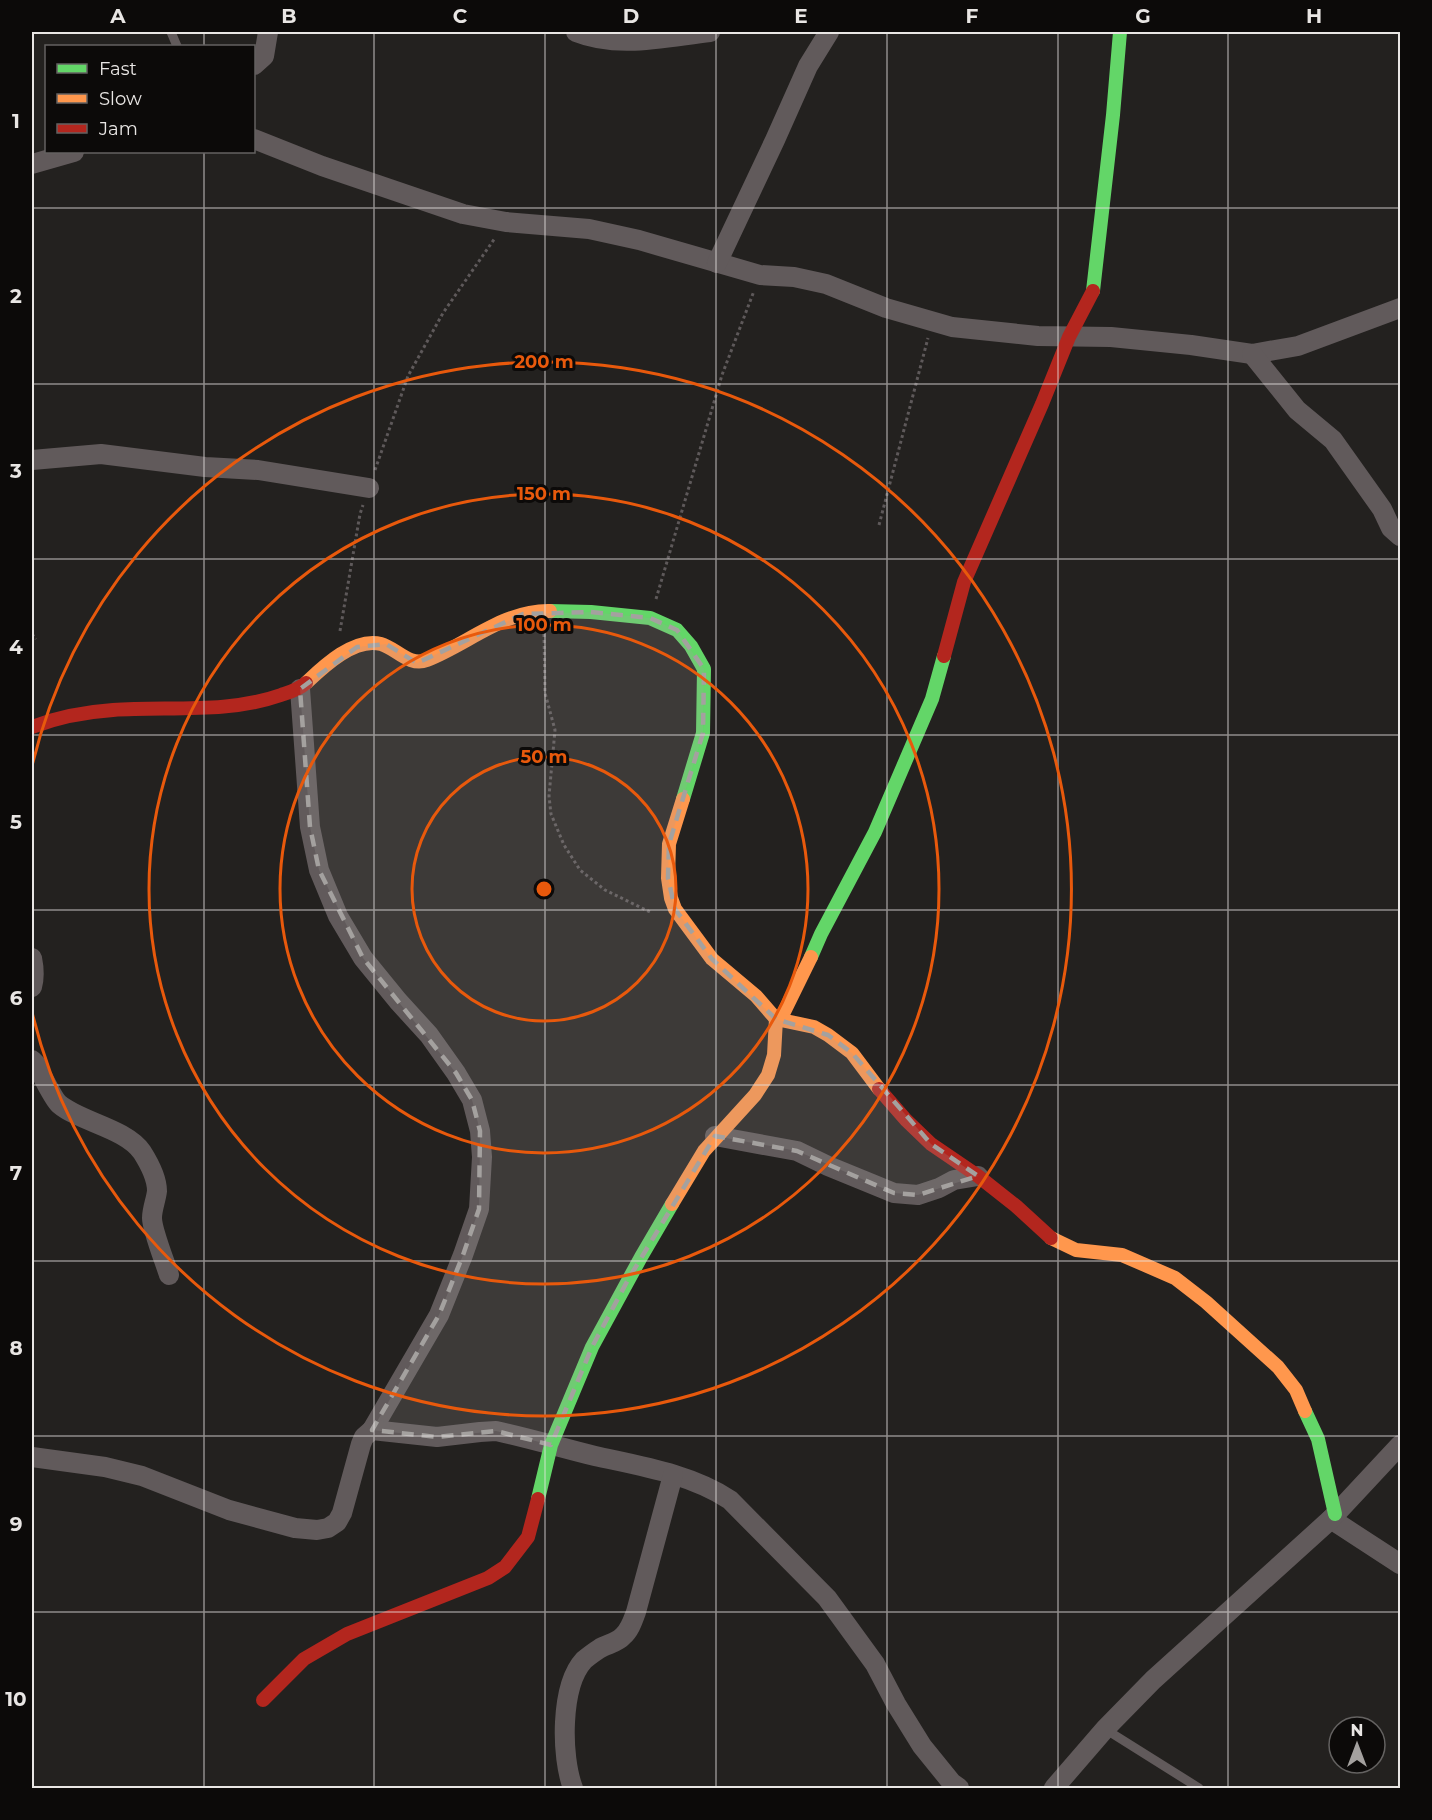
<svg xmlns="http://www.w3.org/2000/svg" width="1432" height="1820" font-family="Montserrat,sans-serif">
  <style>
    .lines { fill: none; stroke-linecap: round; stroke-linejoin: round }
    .path { stroke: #5e595a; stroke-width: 3; stroke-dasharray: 3 3; stroke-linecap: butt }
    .lane { stroke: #615a5b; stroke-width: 9 }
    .street { stroke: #615a5b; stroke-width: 20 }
    .fast { stroke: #63d668; stroke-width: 14 }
    .slow { stroke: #ff974d; stroke-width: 14 }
    .jam { stroke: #b3261e; stroke-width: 14 }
    .marked { fill: #a4a19f; fill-opacity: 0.2; stroke: #a4a19f; stroke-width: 4.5; stroke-dasharray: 12 8; stroke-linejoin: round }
    .grid { fill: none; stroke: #e9e6e4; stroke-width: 1.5; stroke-opacity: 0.55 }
    .ring { fill: none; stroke: #e8590c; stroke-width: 3 }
    .centre { fill: #e8590c; stroke: #0c0a09; stroke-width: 3 }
    .ring-label { font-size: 18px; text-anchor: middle; font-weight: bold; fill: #e8590c; stroke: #0c0a09; stroke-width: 6; stroke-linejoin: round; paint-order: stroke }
    .neatline { fill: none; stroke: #e9e6e4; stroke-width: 2 }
    .grid-label { font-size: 20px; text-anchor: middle; font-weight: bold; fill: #e9e6e4 }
  </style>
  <rect width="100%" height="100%" fill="#23211f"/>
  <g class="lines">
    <g class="path">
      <polyline points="375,470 408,376 443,313 495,238"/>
      <polyline points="879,525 928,338"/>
      <polyline points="656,599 722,375 754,291"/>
      <polyline points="340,631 360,514 363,505"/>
      <polyline points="32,634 36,639"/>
      <polyline points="544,634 545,693 555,730 549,796 551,814 564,845 580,870 605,890 652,913"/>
    </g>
    <g class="lane">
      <polyline points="171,32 177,46"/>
      <polyline points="1105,1729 1199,1788"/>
    </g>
    <g class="street">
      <path d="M576,32C618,49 666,37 710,32"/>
      <polyline points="254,65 264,56 268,32"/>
      <polyline points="254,139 322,166 463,214 506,222 589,229 639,240 760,275 794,277 826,284 886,308 952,327 1038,336 1111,337 1191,345 1252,354 1298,346 1400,308"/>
      <polyline points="32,164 74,152"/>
      <polyline points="717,263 775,140 808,66 829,32"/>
      <polyline points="1252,354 1297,410 1333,440 1382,509 1391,528 1400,536"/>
      <polyline points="32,460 101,454 205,467 258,470 369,488"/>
      <polyline points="300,689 310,827 319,870 338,916 363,958 398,1001 429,1035 456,1073 472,1100 480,1131 482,1157 479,1209 463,1255 439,1315 372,1430"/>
      <path d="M32,958C34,968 35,977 32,987"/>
      <path d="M32,1060L36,1064C41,1073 53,1099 59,1104C80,1122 125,1128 142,1152C149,1163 157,1177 157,1191C156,1200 152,1209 152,1218C152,1230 165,1262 169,1275"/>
      <polyline points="715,1136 797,1151 828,1166 894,1193 918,1195 939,1188 954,1180 978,1176"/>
      <path d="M32,1457L105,1467L142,1476L229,1510L295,1528L317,1530L328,1528L337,1522L342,1513L361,1444L364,1437L372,1430L437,1437L480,1432L496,1431C529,1438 562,1448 595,1456C640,1466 691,1474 730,1500L827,1598L875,1664L896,1704L922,1746L952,1783L959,1788"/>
      <polyline points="1331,1519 1400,1564"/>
      <path d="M573,1788C561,1757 560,1686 584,1660C589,1656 594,1652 599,1649C607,1644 617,1643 623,1636C630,1630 633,1620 636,1612L673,1475"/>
      <polyline points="1054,1788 1105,1729 1153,1680 1331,1519 1400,1445"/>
    </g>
    <g class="fast">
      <polyline points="1093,291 1113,115 1120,32"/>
      <polyline points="550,611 591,612 650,618 677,630 691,646 704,669 703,733 683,799"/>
      <polyline points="811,957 821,934 875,832 932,699 944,656"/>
      <polyline points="1305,1411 1318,1439 1335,1514"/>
      <polyline points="538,1499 551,1445 592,1347 641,1257 672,1204"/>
    </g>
    <g class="slow">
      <path d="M306,683C323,667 354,637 381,644C396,648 409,667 427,660C468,644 504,610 550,611"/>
      <polyline points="683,799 669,844 668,878 671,898 675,909 712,959 756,996 776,1019 783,1014 811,957"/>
      <polyline points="672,1204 704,1151 755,1095 768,1075 774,1055 776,1019 814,1027 828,1035 852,1053 879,1089"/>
      <polyline points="1051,1238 1076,1250 1122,1255 1175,1278 1206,1302 1278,1367 1296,1390 1305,1411"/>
    </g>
    <g class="jam">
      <polyline points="944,656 964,582 1042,404 1069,337 1093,291"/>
      <path d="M32,727C58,717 84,712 113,710C168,706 227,714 281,695C290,692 298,690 306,683"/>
      <polyline points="879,1089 906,1120 931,1144 978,1176 1016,1206 1051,1238"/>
      <polyline points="263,1700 304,1659 347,1634 488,1578 505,1567 528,1537 538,1499"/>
    </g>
  </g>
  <path class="marked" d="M591,612L650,618L677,630L704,669L703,733L669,844L668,878L675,909L712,959L776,1019L828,1035L852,1053L931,1144L978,1176L918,1195L894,1193L797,1151L715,1136L629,1278L592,1347L551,1445L496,1431L437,1437L372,1430L439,1315L463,1255L479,1209L480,1131L472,1100L456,1073L363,958L319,870L310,827L300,689L357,647L386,644L417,663L523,614Z"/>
  <path class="grid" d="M204,32V46M374,32V1788M545,32V1788M716,32V1788M887,32V1788M1058,32V1788M1228,32V1788M204,152V1788M32,208H1400M32,384H1400M32,559H1400M32,735H1400M32,910H1400M32,1085H1400M32,1261H1400M32,1436H1400M32,1612H1400"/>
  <g class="ring">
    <circle cx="544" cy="889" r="132"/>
    <circle cx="544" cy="889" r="264"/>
    <circle cx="544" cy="889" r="395"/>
    <path d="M32 766A527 527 0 1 1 32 1012"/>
  </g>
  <circle cx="544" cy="889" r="9" class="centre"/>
  <g class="ring-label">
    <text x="544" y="368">200 m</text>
    <text x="544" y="500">150 m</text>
    <text x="544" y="631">100 m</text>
    <text x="544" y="763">50 m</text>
  </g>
  <rect width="1432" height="1820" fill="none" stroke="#0c0a09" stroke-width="66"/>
  <rect x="45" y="45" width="210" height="108" fill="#0c0a09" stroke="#646261" stroke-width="1.5"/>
  <rect x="57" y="64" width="30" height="9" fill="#63d668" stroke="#646261" stroke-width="1.5"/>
  <text x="99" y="75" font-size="18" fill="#e9e6e4">Fast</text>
  <rect x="57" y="94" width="30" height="9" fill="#ff974d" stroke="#646261" stroke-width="1.5"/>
  <text x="99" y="105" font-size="18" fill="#e9e6e4">Slow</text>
  <rect x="57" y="124" width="30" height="9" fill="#b3261e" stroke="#646261" stroke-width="1.5"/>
  <text x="99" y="135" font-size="18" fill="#e9e6e4">Jam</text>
  <g transform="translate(1357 1745)"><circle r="28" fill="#0c0a09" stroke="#646261" stroke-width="1.5"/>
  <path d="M0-4.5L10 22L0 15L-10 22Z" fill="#a4a19f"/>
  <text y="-9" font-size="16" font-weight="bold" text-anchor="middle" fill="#e9e6e4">N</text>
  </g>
  <rect x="33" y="33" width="1366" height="1754" class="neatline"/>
  <g class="grid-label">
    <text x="118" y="23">A</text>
    <text x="289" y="23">B</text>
    <text x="460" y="23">C</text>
    <text x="631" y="23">D</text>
    <text x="801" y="23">E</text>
    <text x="972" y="23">F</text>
    <text x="1143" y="23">G</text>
    <text x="1314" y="23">H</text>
    <text x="16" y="128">1</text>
    <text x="16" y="303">2</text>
    <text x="16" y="478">3</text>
    <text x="16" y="654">4</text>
    <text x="16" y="829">5</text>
    <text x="16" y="1005">6</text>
    <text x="16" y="1180">7</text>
    <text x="16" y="1355">8</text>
    <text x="16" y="1531">9</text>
    <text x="16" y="1706">10</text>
  </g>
</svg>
